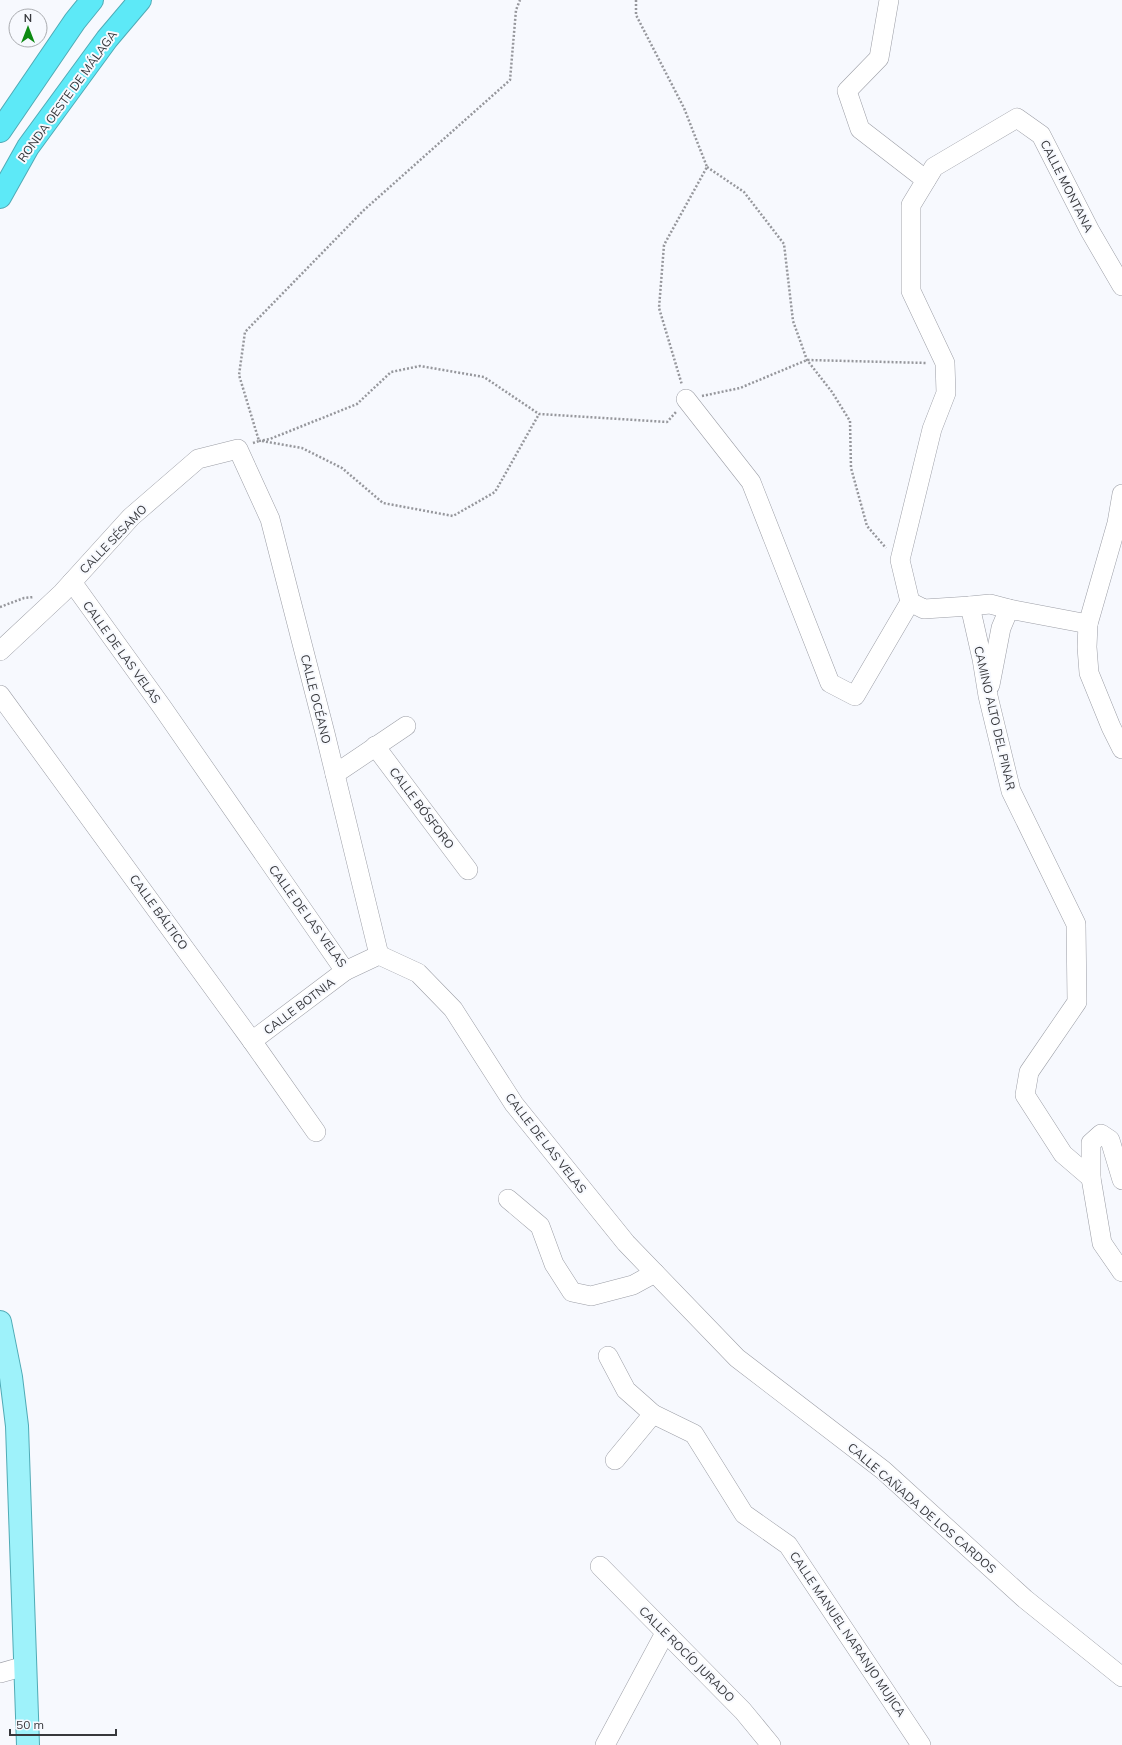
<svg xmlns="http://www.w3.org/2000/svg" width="1122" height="1745" font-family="Mulish,sans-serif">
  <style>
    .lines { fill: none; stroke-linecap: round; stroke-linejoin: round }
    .minor-casing { stroke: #9c9ea6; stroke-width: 20 }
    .major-casing { stroke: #50abb6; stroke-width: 24 }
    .highway-casing { stroke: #50abb6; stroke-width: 24 }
    .path { stroke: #96979c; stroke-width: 2.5; stroke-dasharray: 2 2; stroke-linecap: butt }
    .minor { stroke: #fff; stroke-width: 19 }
    .major { stroke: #9ef2fa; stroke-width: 22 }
    .highway { stroke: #5de9f7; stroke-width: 22 }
    .labels { text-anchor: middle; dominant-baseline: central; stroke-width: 4; stroke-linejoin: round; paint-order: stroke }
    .street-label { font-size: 12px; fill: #37383c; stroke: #f7f9fe }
  </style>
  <rect width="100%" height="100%" fill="#f7f9fe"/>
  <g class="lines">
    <g class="minor-casing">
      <g id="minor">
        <polyline points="889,0 879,58 847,91 860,129 926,180"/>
        <polyline points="686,399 751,482 830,683 855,696 910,602"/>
        <polyline points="1122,494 1117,523 1088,624 1087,647 1089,673 1111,727 1122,749"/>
        <polyline points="72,582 162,707 345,971"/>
        <polyline points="970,606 990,604 1009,609"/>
        <polyline points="0,651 62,593 131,517 198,459 238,449 270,519 325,733 379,955"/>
        <polyline points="990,685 1001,628 1009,609 1088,624"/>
        <polyline points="0,695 252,1041 316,1132"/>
        <polyline points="375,746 468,870"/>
        <polyline points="335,774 406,726"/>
        <polyline points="252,1041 345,971 379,955 418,973 453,1009 514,1104 626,1243 737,1358 883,1470 1025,1599 1122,1677"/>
        <polyline points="1091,1178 1063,1154 1025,1095 1029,1072 1077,1002 1076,924 1011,791 988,696 982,659 970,606 924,609 910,602 900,560 932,429 946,393 945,363 911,291 911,205 934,167 1017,118 1041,135 1090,231 1122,286"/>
        <polyline points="1122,1180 1110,1140 1101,1134 1091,1143 1091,1178 1102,1243 1122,1272"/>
        <polyline points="508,1199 540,1226 554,1264 572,1292 591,1296 633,1285 655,1273"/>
        <polyline points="608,1356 626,1390 643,1405 653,1414 694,1434 744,1514 788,1545 921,1745"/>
        <polyline points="615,1460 653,1414"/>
        <polyline points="600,1566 743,1711 771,1745"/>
        <polyline points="0,1673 25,1666"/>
        <polyline points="605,1745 665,1633"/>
      </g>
    </g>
    <g class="major-casing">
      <polyline id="major" points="0,1322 11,1377 17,1426 28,1745"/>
    </g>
    <g class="highway-casing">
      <g id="highway">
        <polyline points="0,131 75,21 92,0"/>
        <polyline points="0,197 28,147 107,39 140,0"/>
      </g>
    </g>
    <g class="path">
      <polyline points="636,0 636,15 684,108 707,167 664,245 659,308 682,385"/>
      <polyline points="707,167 744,192 784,244 793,321 807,360 832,392 850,421 851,468 867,526 886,548"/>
      <polyline points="702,396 740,388 807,360 927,363"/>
      <polyline points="259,441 270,439 357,404 391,372 420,366 484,377 539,414 667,422 676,412"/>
      <polyline points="262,441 302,448 342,468 383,503 453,516 495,492 539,414"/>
      <polyline points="253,443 259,441 239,375 245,332 364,210 510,80 516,10 520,0"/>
      <polyline points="0,607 24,598 34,597"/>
    </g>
    <use href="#minor" class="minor"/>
    <use href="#major" class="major"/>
    <use href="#highway" class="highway"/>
  </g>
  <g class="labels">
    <g class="street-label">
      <text transform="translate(67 96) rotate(-54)">RONDA OESTE DE MÁLAGA</text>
      <text transform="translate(1067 186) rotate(63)">CALLE MONTANA</text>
      <text transform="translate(113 539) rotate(-46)">CALLE SÉSAMO</text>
      <text transform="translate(122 652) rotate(54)">CALLE DE LAS VELAS</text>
      <text transform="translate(316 699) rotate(76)">CALLE OCÉANO</text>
      <text transform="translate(995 718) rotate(77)">CAMINO ALTO DEL PINAR</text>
      <text transform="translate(422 808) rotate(53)">CALLE BÓSFORO</text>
      <text transform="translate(159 912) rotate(54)">CALLE BÁLTICO</text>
      <text transform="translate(308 916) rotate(54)">CALLE DE LAS VELAS</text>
      <text transform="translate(299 1006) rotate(-37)">CALLE BOTNIA</text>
      <text transform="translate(546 1143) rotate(52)">CALLE DE LAS VELAS</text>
      <text transform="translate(922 1508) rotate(41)">CALLE CAÑADA DE LOS CARDOS</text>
      <text transform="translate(848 1634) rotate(56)">CALLE MANUEL NARANJO MUJICA</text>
      <text transform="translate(687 1654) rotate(45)">CALLE ROCÍO JURADO</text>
    </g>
  </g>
  <g transform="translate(28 28)"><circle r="19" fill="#f7f9fe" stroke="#aaacb0"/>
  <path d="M0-3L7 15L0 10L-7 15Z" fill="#0c8a12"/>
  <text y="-6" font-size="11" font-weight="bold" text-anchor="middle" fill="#37383c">N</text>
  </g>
  <path d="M10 1729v6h106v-6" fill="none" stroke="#37383c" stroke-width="2"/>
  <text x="16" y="1729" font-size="12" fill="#37383c" stroke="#f7f9fe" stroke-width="3" paint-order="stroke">50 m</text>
</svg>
